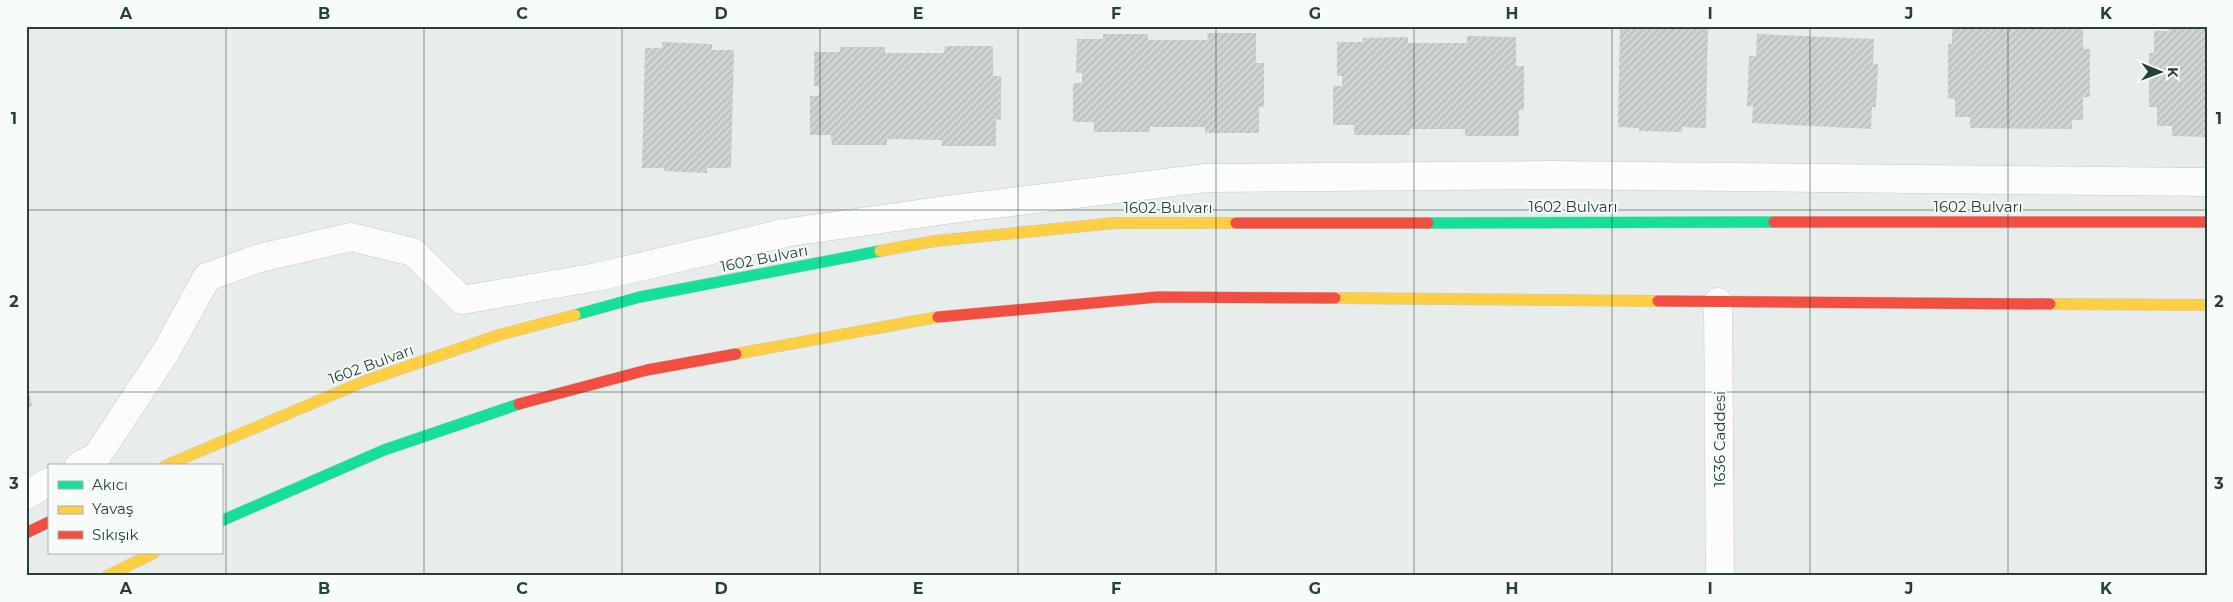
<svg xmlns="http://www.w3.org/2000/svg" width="2233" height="602" font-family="Montserrat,sans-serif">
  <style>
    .building { fill: url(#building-hatch) }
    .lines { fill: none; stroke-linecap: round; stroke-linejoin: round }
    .street-casing { stroke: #c5cac8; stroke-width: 29 }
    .fast-casing { stroke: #c3cbc8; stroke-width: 12 }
    .slow-casing { stroke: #c3cbc8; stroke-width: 12 }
    .jam-casing { stroke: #c3cbc8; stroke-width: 12 }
    .street { stroke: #fcfcfc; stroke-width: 28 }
    .fast { stroke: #16e098; stroke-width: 11 }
    .slow { stroke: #ffcf43; stroke-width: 11 }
    .jam { stroke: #f24e42; stroke-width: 11 }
    .grid { fill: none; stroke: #24423a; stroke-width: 1; stroke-opacity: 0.55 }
    .labels { text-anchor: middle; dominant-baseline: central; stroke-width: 4; stroke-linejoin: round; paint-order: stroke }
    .street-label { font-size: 15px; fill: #24423a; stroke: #f7fbf9 }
    .neatline { fill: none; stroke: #24423a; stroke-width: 2 }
    .grid-label { font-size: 16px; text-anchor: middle; font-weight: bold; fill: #24423a }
  </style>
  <defs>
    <pattern id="building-hatch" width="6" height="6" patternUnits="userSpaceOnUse" patternTransform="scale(1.25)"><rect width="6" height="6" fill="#cfd4d2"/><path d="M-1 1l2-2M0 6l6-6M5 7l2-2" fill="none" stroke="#b2b7b5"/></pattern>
  </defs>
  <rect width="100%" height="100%" fill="#e8edeb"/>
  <g class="building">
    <polygon points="1620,26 1708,26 1706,128 1682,127 1682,132 1639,131 1639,128 1618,127"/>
    <polygon points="1952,26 2083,27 2083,49 2090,49 2090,97 2083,97 2083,120 2072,120 2072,129 1970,128 1970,117 1955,117 1955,99 1948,98 1948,44 1952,44"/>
    <polygon points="2168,26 2207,26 2207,137 2172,136 2172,126 2157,126 2157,107 2149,107 2149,53 2154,53 2154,31 2169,31"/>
    <polygon points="1207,33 1256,33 1256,63 1264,63 1264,107 1259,107 1259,133 1205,133 1205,127 1150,127 1150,132 1094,132 1094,122 1073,122 1073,83 1082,83 1082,73 1076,73 1077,39 1103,39 1103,34 1148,34 1148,40 1208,40"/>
    <polygon points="1757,34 1874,39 1873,64 1878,64 1876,107 1872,107 1871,129 1752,123 1753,106 1747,106 1749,56 1756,56"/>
    <polygon points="1467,36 1516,37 1516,66 1524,66 1524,110 1519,110 1519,136 1465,136 1465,129 1410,129 1410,135 1354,135 1354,125 1333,125 1333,86 1342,86 1342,76 1337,76 1337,42 1363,42 1363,38 1408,37 1408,43 1467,43"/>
    <polygon points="662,42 712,44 712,50 734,50 731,168 707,168 707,173 664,171 664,168 642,168 645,48 662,48"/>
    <polygon points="945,46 993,46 993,76 1001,76 1001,120 996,119 996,146 942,146 942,140 887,139 887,145 832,145 831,135 810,135 810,96 819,96 819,86 814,86 814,52 840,52 840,47 885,47 885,53 944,53"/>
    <polygon points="26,382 32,406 26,407"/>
  </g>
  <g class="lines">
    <g class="street-casing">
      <g id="street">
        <polyline points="1718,302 1720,576"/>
        <polyline points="79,466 97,456 167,350 207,277 260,258 351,237 413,252 462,300 597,277 784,233 953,209 1206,178 1551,175 2207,182"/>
        <polyline points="26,495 49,482"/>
      </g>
    </g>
    <g class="fast-casing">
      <g id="fast">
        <polyline points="1428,223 1774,222"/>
        <polyline points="575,315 640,297 880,251"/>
        <polyline points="221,521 384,450 519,404"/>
      </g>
    </g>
    <g class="slow-casing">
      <g id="slow">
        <polyline points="880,251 935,241 1115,223 1236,223"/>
        <polyline points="1335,298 1658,301"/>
        <polyline points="2050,304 2207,305"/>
        <polyline points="736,354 938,317"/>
        <polyline points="165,466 365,381 499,335 575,315"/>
        <polyline points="107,576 154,553"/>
      </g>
    </g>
    <g class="jam-casing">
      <g id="jam">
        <polyline points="1774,222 2207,222"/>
        <polyline points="1236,223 1428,223"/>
        <polyline points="1658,301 2050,304"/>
        <polyline points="938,317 1158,297 1335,298"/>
        <polyline points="519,404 647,370 736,354"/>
        <polyline points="26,533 49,522"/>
      </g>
    </g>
    <use href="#street" class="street"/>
    <use href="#fast" class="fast"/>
    <use href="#slow" class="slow"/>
    <use href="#jam" class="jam"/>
  </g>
  <path class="grid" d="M226,26V576M424,26V576M622,26V576M820,26V576M1018,26V576M1216,26V576M1414,26V576M1612,26V576M1810,26V576M2008,26V576M26,210H2207M26,392H2207"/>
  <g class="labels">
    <g class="street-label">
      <text x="1573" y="206">1602 Bulvarı</text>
      <text x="1978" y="206">1602 Bulvarı</text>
      <text x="1168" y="207">1602 Bulvarı</text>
      <text transform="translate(764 258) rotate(-11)">1602 Bulvarı</text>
      <text transform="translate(371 364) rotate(-20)">1602 Bulvarı</text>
      <text transform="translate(1719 439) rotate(-90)">1636 Caddesi</text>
    </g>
  </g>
  <rect width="2233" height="602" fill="none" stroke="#f7fbf9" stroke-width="55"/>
  <rect x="48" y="464" width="175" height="90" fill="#f7fbf9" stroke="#a3b1ad"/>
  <rect x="58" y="481" width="25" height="8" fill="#16e098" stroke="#a3b1ad"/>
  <text x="92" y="490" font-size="15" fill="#24423a">Akıcı</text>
  <rect x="58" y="506" width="25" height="8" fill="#ffcf43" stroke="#a3b1ad"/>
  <text x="92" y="514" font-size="15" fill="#24423a">Yavaş</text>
  <rect x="58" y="531" width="25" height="8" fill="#f24e42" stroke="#a3b1ad"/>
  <text x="92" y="540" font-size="15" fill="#24423a">Sıkışık</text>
  <g transform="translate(2160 72) rotate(91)" stroke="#f7fbf9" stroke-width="4" paint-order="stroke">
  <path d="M0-4L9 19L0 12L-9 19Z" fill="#24423a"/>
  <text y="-8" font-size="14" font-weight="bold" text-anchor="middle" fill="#24423a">K</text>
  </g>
  <rect x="28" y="28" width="2178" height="546" class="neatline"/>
  <g class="grid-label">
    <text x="126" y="19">A</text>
    <text x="324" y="19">B</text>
    <text x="522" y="19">C</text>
    <text x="721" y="19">D</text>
    <text x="918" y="19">E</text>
    <text x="1116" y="19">F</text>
    <text x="1315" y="19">G</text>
    <text x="1512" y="19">H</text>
    <text x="1710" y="19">I</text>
    <text x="1909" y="19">J</text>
    <text x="2106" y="19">K</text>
    <text x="14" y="124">1</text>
    <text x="2219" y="124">1</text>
    <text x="14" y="307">2</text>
    <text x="2219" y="307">2</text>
    <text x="14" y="489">3</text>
    <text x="2219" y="489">3</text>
    <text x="126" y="594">A</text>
    <text x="324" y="594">B</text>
    <text x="522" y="594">C</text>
    <text x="721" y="594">D</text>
    <text x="918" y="594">E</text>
    <text x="1116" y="594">F</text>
    <text x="1315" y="594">G</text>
    <text x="1512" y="594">H</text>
    <text x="1710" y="594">I</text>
    <text x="1909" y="594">J</text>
    <text x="2106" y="594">K</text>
  </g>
</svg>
